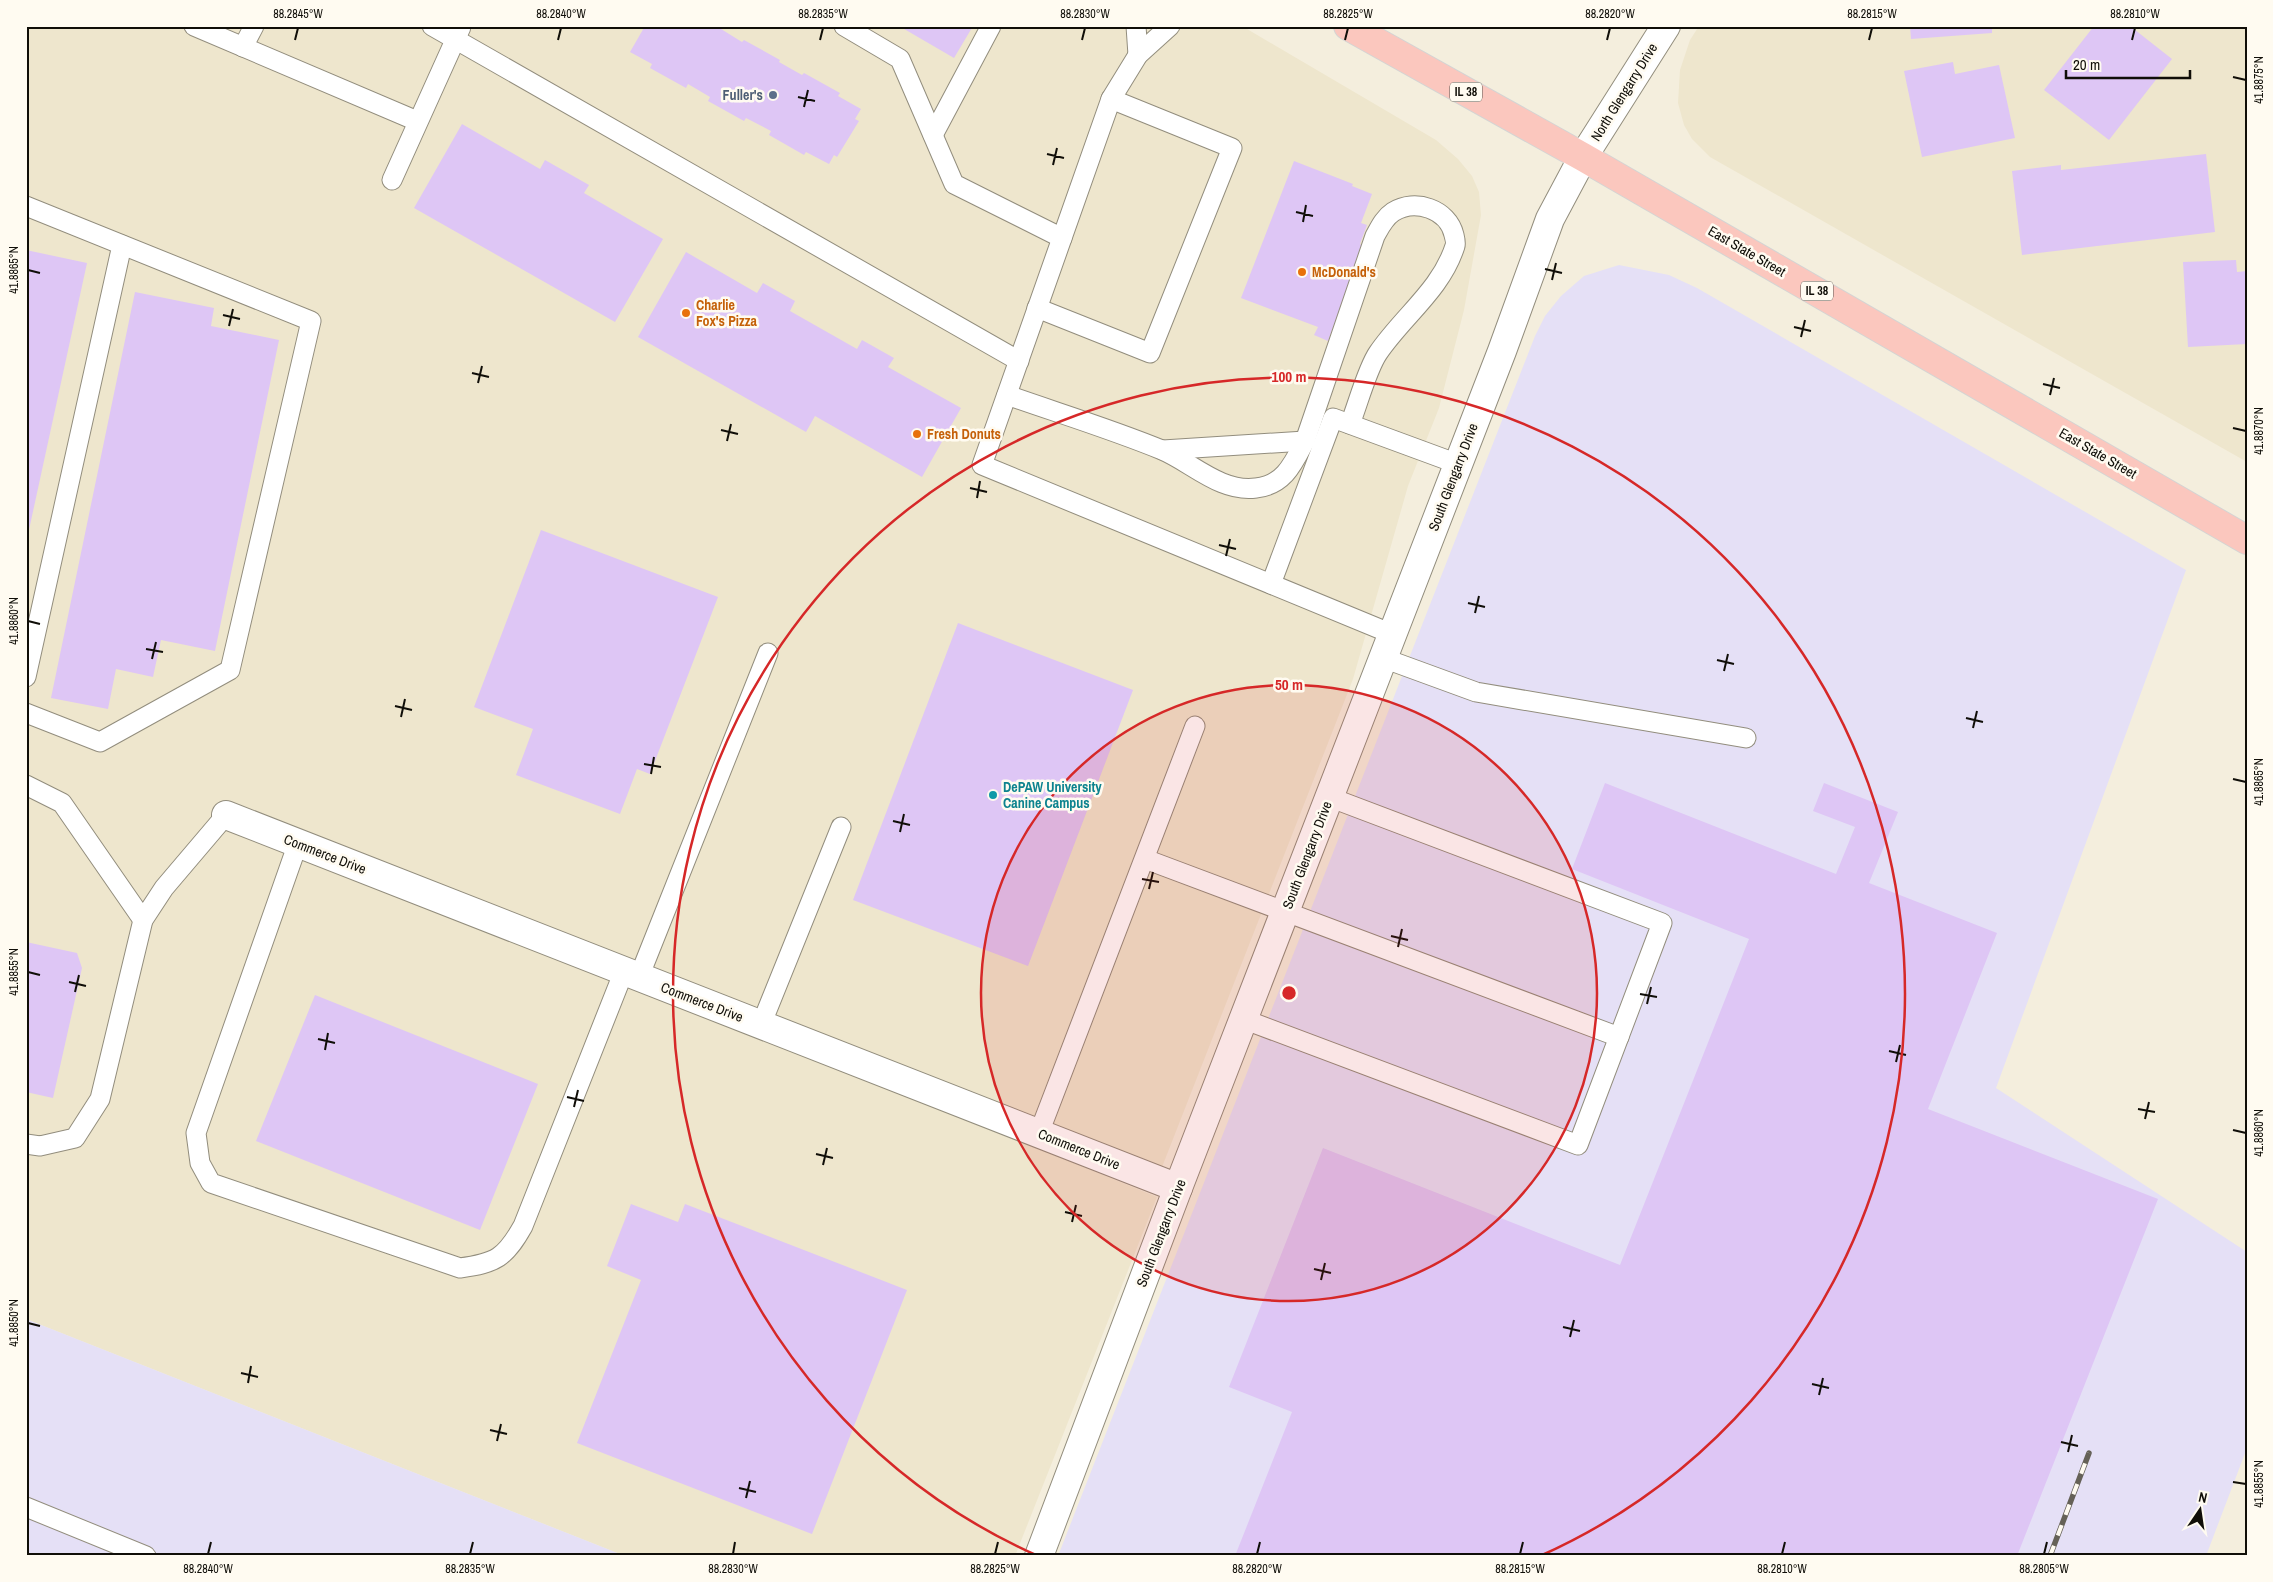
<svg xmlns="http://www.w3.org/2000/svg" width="2273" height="1582" font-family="'Archivo Narrow',sans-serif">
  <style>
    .built { fill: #eee6cd }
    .industrial { fill: #e5e0f6 }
    .building { fill: #dec6f5 }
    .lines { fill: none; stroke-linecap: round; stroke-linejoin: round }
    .service-casing { stroke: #928d7d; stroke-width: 21 }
    .minor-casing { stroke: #928d7d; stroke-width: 30 }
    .primary-casing { stroke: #d4d4d3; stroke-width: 30 }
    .service { stroke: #fff; stroke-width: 19 }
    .minor { stroke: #fff; stroke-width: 28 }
    .primary { stroke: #fbc7be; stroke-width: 28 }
    .rail-casing { stroke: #656157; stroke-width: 5.5 }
    .rail { stroke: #fffbf1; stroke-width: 4; stroke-dasharray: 11; stroke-linecap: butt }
    .ticks { fill: none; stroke: #100e08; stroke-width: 2 }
    .ring { fill: none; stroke: #d62828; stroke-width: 2.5 }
    .service-dot { fill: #5c6f8a; stroke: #fffbf1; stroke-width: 2 }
    .food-dot { fill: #e8710a; stroke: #fffbf1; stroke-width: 2 }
    .culture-dot { fill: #0f9aa8; stroke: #fffbf1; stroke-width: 2 }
    .labels { text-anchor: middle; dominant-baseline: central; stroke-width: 5; stroke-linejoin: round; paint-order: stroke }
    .shield { fill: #fffbf1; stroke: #58554e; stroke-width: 1 }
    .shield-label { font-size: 12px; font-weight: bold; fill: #100e08 }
    .street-label { font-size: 14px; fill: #100e08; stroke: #fffbf1 }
    .service-label { font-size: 14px; font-weight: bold; fill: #4e5e75; stroke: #fffbf1; text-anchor: end }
    .food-label { font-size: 14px; font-weight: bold; fill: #c56008; stroke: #fffbf1; text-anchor: start }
    .culture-label { font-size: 14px; font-weight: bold; fill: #0d838f; stroke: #fffbf1; text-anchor: start }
    .centre { fill: #d62828; stroke: #fffbf1; stroke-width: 2.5 }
    .ring-label { font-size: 15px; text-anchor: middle; font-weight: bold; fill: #d62828; stroke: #fffbf1; stroke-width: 5; stroke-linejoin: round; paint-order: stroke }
    .neatline { fill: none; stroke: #100e08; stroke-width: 2 }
    .ticks-label { font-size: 12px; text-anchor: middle; fill: #100e08 }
  </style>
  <rect width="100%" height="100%" fill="#f4eedd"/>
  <g class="built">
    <polygon points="26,26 1242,26 1436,140 1458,159 1472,176 1479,192 1481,215 1464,310 1439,408 1408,486 1353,679 1162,1167 220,814 1157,1197 1015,1556 625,1556 26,1319"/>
    <polygon points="1699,26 2247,26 2247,462 1710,157 1692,139 1684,125 1678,103 1680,70 1690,40"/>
  </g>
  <g class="industrial">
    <polygon points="1619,265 1669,275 1697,288 2186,570 1996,1088 2247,1252 2247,1448 2206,1556 1058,1556 1535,336 1545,316 1561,296 1584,276"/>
    <polygon points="26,1319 625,1556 26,1556"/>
  </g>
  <g class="building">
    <polygon points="645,26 722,26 721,29 742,42 744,40 780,60 779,62 802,75 804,73 840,93 838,96 861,109 855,119 859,121 837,157 834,155 829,164 806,152 804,155 769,135 771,131 746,118 744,121 708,101 710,97 688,84 686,88 650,68 652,64 630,52"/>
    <polygon points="899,26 973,26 954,58"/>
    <polygon points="1910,26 1992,26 1992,33 1911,39"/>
    <polygon points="2094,26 2130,26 2172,59 2109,140 2044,90"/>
    <polygon points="1953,62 1955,74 1999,65 2015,138 1922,157 1904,71"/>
    <polygon points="462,124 540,169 545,160 589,185 584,193 663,239 615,322 414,208"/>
    <polygon points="2206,154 2215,232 2022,255 2012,171 2061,165 2061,170"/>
    <polygon points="1294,161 1353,184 1352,186 1372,194 1361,223 1367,225 1360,244 1363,246 1328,341 1314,335 1318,327 1241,298"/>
    <polygon points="26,250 87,263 27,539 26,539"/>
    <polygon points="686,252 757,293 763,283 795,301 790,311 857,349 862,340 894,358 888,367 961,408 922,477 815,416 806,432 638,337"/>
    <polygon points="2236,260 2237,272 2247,271 2247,344 2188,347 2183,262"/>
    <polygon points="135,292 214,308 211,326 279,340 215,651 161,640 153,677 116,669 108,709 51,698"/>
    <polygon points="541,530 718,597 650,774 637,769 620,814 516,775 533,729 474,707"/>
    <polygon points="958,623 1133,690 1028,966 853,900"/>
    <polygon points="1605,783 1836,874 1855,827 1813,811 1824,783 1898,812 1869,883 1997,933 1928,1109 2158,1199 2017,1556 1235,1556 1292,1412 1229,1387 1323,1148 1620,1265 1749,939 1572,869"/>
    <polygon points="26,942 77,953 82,968 53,1098 26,1092"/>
    <polygon points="315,995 538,1084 480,1230 256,1141"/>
    <polygon points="631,1204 678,1222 685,1204 907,1290 812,1534 577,1443 641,1280 607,1266"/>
  </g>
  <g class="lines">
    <g class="service-casing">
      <g id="service">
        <polyline points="194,26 417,121"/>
        <polyline points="432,26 1019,361"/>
        <polyline points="844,26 900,59 954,184 1062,238"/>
        <polyline points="1136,26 1138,55"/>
        <polyline points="1170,26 1138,55 1111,99 982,465 1392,634"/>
        <polyline points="243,47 254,26"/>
        <polyline points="933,135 991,26"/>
        <polyline points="392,180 461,27"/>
        <polyline points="26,206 311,321 230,670 100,742 26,713"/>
        <polyline points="1037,308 1150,353 1232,148 1111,99"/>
        <path d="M1007,395C1058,413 1111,429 1162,450C1191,462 1221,493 1256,488C1284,485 1293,464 1305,441L1375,236C1380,227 1384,218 1393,212C1415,198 1448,209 1454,235C1455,239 1456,243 1455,246C1441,290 1403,316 1378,353C1367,369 1358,404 1350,424"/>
        <polyline points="1163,450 1305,441"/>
        <polyline points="1271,584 1333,418 1458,464"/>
        <polyline points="1383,658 1476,692 1746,738"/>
        <polyline points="26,677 122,245"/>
        <polyline points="26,785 62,803 143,920"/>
        <path d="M298,843L196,1133L200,1163L211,1183L460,1268C496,1263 505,1258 523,1226L624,971"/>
        <polyline points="1145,859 1619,1037"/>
        <polyline points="639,977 768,653"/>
        <polyline points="1243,1019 1578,1145 1662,923 1329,797"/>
        <polyline points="761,1025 841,827"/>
        <polyline points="1039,1133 1195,726"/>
        <polyline points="26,1144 40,1146 75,1138 100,1099 143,920 164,888 226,815"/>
        <polyline points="26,1507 146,1556"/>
      </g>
    </g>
    <g class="minor-casing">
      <g id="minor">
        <polyline points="226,815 1178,1188"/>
        <polyline points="1039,1556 1178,1188 1502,351 1550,219 1583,157 1666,26"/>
      </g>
    </g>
    <g class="primary-casing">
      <polyline id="primary" points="1348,26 1583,157 2247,540"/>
    </g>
    <use href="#service" class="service"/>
    <use href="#minor" class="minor"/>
    <use href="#primary" class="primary"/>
    <g class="rail-casing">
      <polyline id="rail" points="2050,1556 2089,1453"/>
    </g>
    <use href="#rail" class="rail"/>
  </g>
  <path class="ticks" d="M295,40L298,28M558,40L561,28M820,40L823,28M1082,40L1085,28M1345,40L1348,28M1607,40L1610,28M1869,40L1872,28M2132,40L2135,28M2233,77L2246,80M798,97L815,101M804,107L808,90M1047,154L1064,158M1053,165L1057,148M1296,212L1313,216M1303,222L1306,205M1545,269L1562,273M28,270L40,273M1552,280L1556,263M223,315L240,319M229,326L233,309M1794,327L1811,331M1801,337L1805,320M472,373L489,377M478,383L482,366M2043,384L2060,388M2050,395L2054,378M2233,428L2246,431M721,430L738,434M727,441L731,424M970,488L987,492M977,498L980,481M1219,545L1236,549M1226,556L1230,539M1468,603L1485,607M1475,613L1479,596M28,621L40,624M146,649L163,652M152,659L156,642M1717,660L1734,664M1724,671L1728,654M395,706L412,710M401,717L405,699M1966,718L1983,722M1973,728L1977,711M644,764L661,767M651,774L654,757M2233,779L2246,782M893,821L910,825M900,832L904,814M1142,879L1159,882M1149,889L1153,872M1391,936L1408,940M1398,947L1402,929M28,972L40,975M69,982L86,986M75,992L79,975M1640,994L1657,997M1647,1004L1651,987M318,1039L335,1043M325,1050L328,1033M1889,1051L1906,1055M1896,1062L1900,1045M567,1097L584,1101M574,1107L578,1090M2138,1109L2155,1112M2145,1119L2149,1102M2233,1130L2246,1133M816,1154L833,1158M823,1165L827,1148M1065,1212L1082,1216M1072,1222L1076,1205M1314,1269L1331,1273M1321,1280L1325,1263M28,1323L40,1326M1563,1327L1580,1331M1570,1337L1574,1320M241,1373L258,1377M248,1383L251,1366M1812,1384L1829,1388M1819,1395L1823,1378M490,1430L507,1434M497,1441L501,1424M2061,1442L2078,1446M2068,1452L2072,1435M2233,1482L2246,1484M739,1488L756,1492M746,1498L750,1481M208,1554L211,1542M470,1554L473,1542M733,1554L735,1542M995,1554L998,1542M1257,1554L1260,1542M1520,1554L1523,1542M1782,1554L1785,1542M2044,1554L2047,1542"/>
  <circle cx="1289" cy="993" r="308" fill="#d62828" fill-opacity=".12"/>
  <g class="ring">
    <circle cx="1289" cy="993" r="308"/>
    <path d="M1038 1556A616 616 0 1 1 1540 1556"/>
  </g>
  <circle class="service-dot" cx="773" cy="95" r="5"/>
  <g class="food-dot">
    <circle cx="1302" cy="272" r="5"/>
    <circle cx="686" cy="313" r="5"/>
    <circle cx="917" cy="434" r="5"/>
  </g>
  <circle class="culture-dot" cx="993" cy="795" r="5"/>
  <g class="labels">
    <g class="shield">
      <rect x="1450" y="82.5" width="32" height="19" rx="4"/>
      <rect x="1801" y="281.5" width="32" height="19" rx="4"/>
    </g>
    <g class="shield-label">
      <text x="1466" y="92">IL 38</text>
      <text x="1817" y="291">IL 38</text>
    </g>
    <g class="street-label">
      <text transform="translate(1624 92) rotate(-58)">North Glengarry Drive</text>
      <text transform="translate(1747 251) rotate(30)">East State Street</text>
      <text transform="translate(2098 453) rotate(30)">East State Street</text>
      <text transform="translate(1453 477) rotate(-69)">South Glengarry Drive</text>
      <text transform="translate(325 854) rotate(21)">Commerce Drive</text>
      <text transform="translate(1307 855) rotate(-69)">South Glengarry Drive</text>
      <text transform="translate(702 1002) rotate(21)">Commerce Drive</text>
      <text transform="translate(1079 1149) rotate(22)">Commerce Drive</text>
      <text transform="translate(1161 1233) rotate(-69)">South Glengarry Drive</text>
    </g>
    <g class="service-label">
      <text x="763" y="95">Fuller's</text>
    </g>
    <g class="food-label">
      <text x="1312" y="272">McDonald's</text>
      <text x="696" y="305">Charlie<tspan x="696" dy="16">Fox's Pizza</tspan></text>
      <text x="927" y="434">Fresh Donuts</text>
    </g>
    <g class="culture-label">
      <text x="1003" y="787">DePAW University<tspan x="1003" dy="16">Canine Campus</tspan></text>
    </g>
  </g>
  <circle cx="1289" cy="993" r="8" class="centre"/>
  <g class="ring-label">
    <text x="1289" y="382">100 m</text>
    <text x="1289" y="690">50 m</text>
  </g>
  <rect width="2273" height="1582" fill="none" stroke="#fffbf1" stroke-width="55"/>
  <g transform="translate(2200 1510) rotate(13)" stroke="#fffbf1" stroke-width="4" paint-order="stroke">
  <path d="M0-4L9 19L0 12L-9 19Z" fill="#100e08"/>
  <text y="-8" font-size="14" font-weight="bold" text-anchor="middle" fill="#100e08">N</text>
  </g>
  <path d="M2066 70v8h124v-8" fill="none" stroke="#100e08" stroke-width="2.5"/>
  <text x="2073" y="70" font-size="15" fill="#100e08" stroke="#fffbf1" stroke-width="4" paint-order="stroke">20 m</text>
  <rect x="28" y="28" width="2218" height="1526" class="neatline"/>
  <g class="ticks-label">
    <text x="298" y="18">88.2845°W</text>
    <text x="561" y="18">88.2840°W</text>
    <text x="823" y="18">88.2835°W</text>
    <text x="1085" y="18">88.2830°W</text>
    <text x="1348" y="18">88.2825°W</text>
    <text x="1610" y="18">88.2820°W</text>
    <text x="1872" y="18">88.2815°W</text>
    <text x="2135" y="18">88.2810°W</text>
    <text transform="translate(2259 80) rotate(-90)" y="4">41.8875°N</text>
    <text transform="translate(14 270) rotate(-90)" y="4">41.8865°N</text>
    <text transform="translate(2259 431) rotate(-90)" y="4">41.8870°N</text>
    <text transform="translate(14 621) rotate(-90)" y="4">41.8860°N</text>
    <text transform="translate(2259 782) rotate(-90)" y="4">41.8865°N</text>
    <text transform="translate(14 972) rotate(-90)" y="4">41.8855°N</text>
    <text transform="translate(2259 1133) rotate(-90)" y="4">41.8860°N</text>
    <text transform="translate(14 1323) rotate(-90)" y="4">41.8850°N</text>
    <text transform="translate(2259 1484) rotate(-90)" y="4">41.8855°N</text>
    <text x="208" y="1573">88.2840°W</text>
    <text x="470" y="1573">88.2835°W</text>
    <text x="733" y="1573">88.2830°W</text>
    <text x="995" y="1573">88.2825°W</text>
    <text x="1257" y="1573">88.2820°W</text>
    <text x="1520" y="1573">88.2815°W</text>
    <text x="1782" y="1573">88.2810°W</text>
    <text x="2044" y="1573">88.2805°W</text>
  </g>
</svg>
